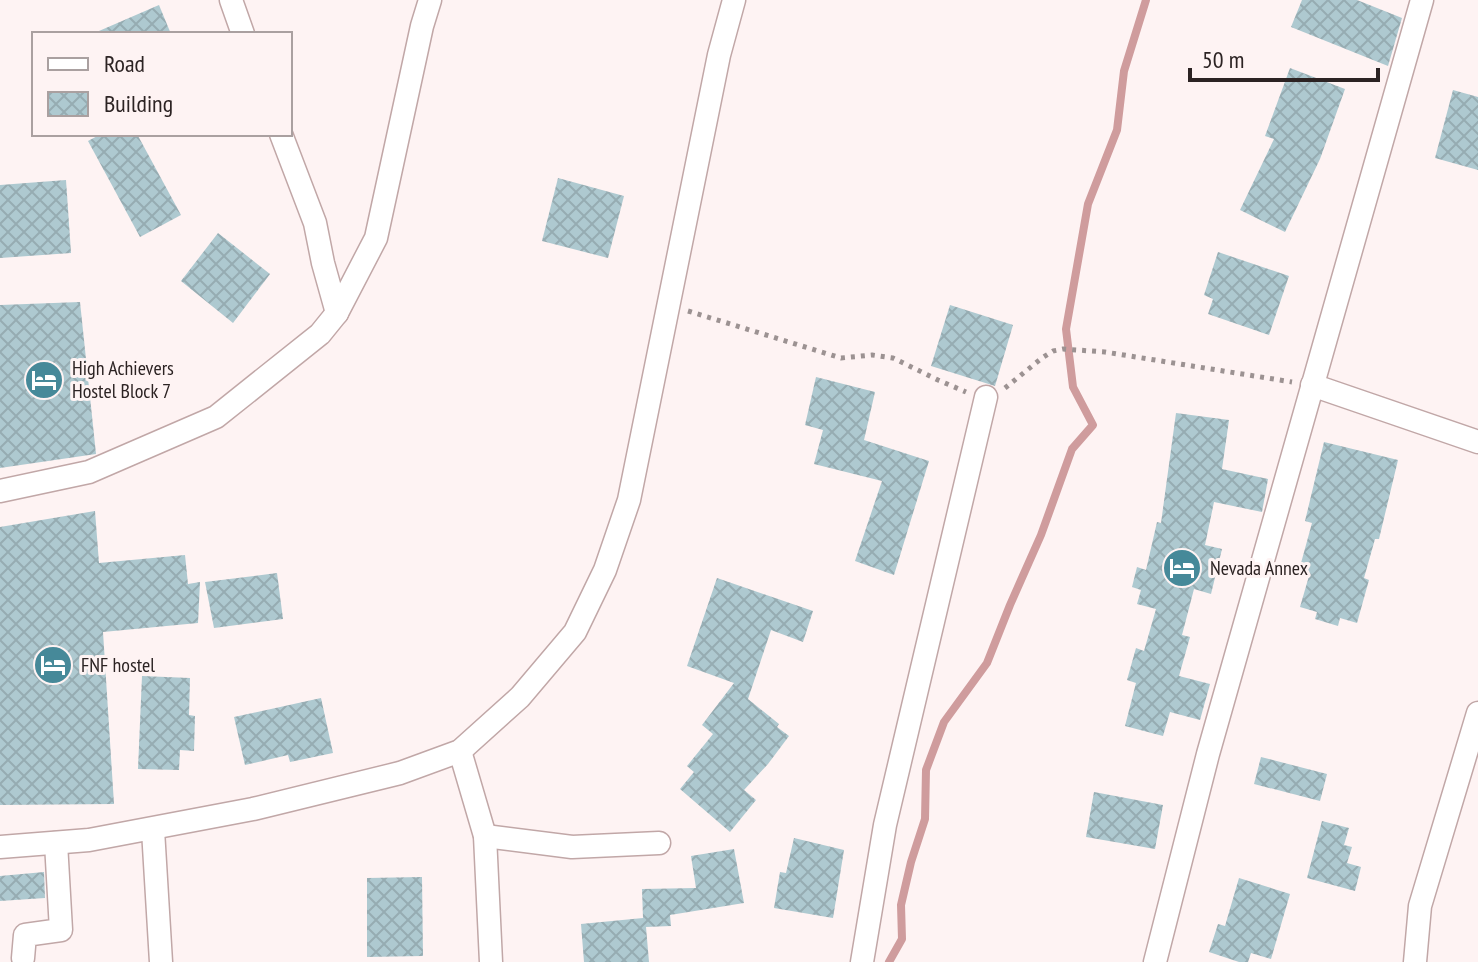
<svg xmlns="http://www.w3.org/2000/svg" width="1478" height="962" font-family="'PT Sans Narrow',sans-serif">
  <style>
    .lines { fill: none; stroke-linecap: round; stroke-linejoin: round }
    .stream { stroke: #cf9c9d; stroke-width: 8 }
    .building { fill: url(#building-cross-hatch) }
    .street-casing { stroke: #c1a7a7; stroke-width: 25 }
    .path { stroke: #9c9292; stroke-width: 5; stroke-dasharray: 4 6; stroke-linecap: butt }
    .street { stroke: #fff; stroke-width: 22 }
    .labels { text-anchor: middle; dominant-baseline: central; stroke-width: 6; stroke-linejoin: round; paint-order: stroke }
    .poi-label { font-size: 20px; fill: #2c2323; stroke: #fef3f3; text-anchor: start }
  </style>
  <defs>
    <pattern id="building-cross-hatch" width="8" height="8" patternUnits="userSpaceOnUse" patternTransform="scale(2)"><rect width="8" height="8" fill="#aec9d0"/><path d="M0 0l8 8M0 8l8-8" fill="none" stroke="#96acb2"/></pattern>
  </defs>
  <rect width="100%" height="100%" fill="#fef3f3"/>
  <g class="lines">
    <polyline class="stream" points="889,962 902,939 901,905 911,862 925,819 926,770 944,722 987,663 1010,605 1041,535 1072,449 1093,425 1073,387 1066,329 1088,204 1117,130 1124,71 1146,0"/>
  </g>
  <g class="building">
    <polygon points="1302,0 1357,0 1402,18 1388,66 1291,27"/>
    <polygon points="159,5 171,34 92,34"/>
    <polygon points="1290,68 1345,89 1320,159 1285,232 1240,210 1274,139 1265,136"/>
    <polygon points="1453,90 1478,97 1478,170 1435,158"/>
    <polygon points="101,134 137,134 181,215 140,237 88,141"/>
    <polygon points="558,178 624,196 608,258 542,241"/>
    <polygon points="66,180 71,253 0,258 0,185"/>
    <polygon points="218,233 270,274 233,323 181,281"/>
    <polygon points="1218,252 1289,276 1269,335 1208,314 1213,299 1204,295"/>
    <polygon points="80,302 96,454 0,468 0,305"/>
    <polygon points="950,305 1013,325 995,386 931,366"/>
    <polygon points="816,377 875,392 864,440 929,461 894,575 855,561 882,481 814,464 823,430 805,425"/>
    <polygon points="1176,413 1229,420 1222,469 1268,479 1262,512 1214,502 1205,545 1222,549 1211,594 1194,589 1182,635 1190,637 1179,676 1210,684 1200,720 1170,712 1163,736 1125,726 1136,683 1127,680 1136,648 1144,651 1156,609 1137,604 1141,590 1132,587 1137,567 1146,570 1157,522 1161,523"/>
    <polygon points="1324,442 1398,460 1379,539 1375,539 1364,578 1369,580 1357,623 1340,618 1338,626 1315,619 1317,612 1300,607 1309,576 1298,574 1312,523 1305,521"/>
    <polygon points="95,511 99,563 185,555 188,584 200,582 198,623 103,632 114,804 0,805 0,527"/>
    <polygon points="277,573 283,619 214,628 205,582"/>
    <polygon points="717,578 813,611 803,642 771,630 748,699 779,724 777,727 789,736 768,764 744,790 756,800 730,832 680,789 694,772 687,766 713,734 702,725 734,683 687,666"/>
    <polygon points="142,676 190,678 189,715 195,716 194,751 180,750 179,770 138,769"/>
    <polygon points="321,698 333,753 290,762 288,755 245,765 234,717"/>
    <polygon points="1261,757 1327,774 1320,801 1254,784"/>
    <polygon points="1094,792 1163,805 1155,849 1086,837"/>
    <polygon points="1322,821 1349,828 1344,845 1352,847 1347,863 1361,867 1355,891 1307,878"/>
    <polygon points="794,838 844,850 833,918 774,908 780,872 786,873"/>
    <polygon points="734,849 744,903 670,915 671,926 646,927 649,962 584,962 581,924 643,918 642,889 696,888 691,856"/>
    <polygon points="44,872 45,898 0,901 0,876"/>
    <polygon points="422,877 423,956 367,957 367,878"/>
    <polygon points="1239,878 1290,894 1271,959 1251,953 1248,962 1239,962 1209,952 1218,924 1225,926"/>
  </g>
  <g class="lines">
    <g class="street-casing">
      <g id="street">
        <polyline points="231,0 243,34"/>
        <polyline points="281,134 315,223 323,263 337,313"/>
        <polyline points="1312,385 1478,442"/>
        <polyline points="0,491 89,472 216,417 320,334 337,313 376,238 422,26 430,0"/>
        <polyline points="460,751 485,836 491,962"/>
        <polyline points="153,830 161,962"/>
        <polyline points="485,836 572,847 659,843"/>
        <polyline points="0,847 89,840 253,809 400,773 460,751 520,697 575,632 605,570 629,500 719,55 734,0"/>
        <polyline points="23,958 25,935 61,930 56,843"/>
        <polyline points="862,962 885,825 986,397"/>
        <polyline points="1155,962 1208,754 1422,0"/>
        <polyline points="1415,962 1420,906 1478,713"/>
      </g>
    </g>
    <g class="path">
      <polyline points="688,311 841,358 872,355 893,358 938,380 966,392"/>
      <polyline points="1005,388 1042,358 1053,351 1063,349 1105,352 1292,382"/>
    </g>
    <use href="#street" class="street"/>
  </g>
  <defs>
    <g id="hotel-disc" transform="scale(2)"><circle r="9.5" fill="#468999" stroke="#fef3f3"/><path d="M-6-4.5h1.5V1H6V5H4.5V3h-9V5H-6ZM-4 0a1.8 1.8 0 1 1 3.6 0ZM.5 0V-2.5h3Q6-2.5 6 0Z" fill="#fff"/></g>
  </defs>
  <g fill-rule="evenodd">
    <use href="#hotel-disc" x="44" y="380"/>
    <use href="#hotel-disc" x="1182" y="568"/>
    <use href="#hotel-disc" x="53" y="665"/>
  </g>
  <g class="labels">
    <g class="poi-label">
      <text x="72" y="368">High Achievers<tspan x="72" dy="23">Hostel Block 7</tspan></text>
      <text x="1210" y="568">Nevada Annex</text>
      <text x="81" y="665">FNF hostel</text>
    </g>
  </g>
  <rect x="32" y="32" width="260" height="104" fill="#fef3f3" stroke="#aaa0a0" stroke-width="2"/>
  <rect x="48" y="58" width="40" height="12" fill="#ffffff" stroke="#aaa0a0" stroke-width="2"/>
  <text x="104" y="72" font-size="24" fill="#2c2323">Road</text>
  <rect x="48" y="92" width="40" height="24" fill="url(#building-cross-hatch)" stroke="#aaa0a0" stroke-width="2"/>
  <text x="104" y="112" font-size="24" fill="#2c2323">Building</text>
  <path d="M1190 68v12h188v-12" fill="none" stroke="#2c2323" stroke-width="4"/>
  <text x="1202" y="68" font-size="24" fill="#2c2323" stroke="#fef3f3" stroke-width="6" paint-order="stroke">50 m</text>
</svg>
